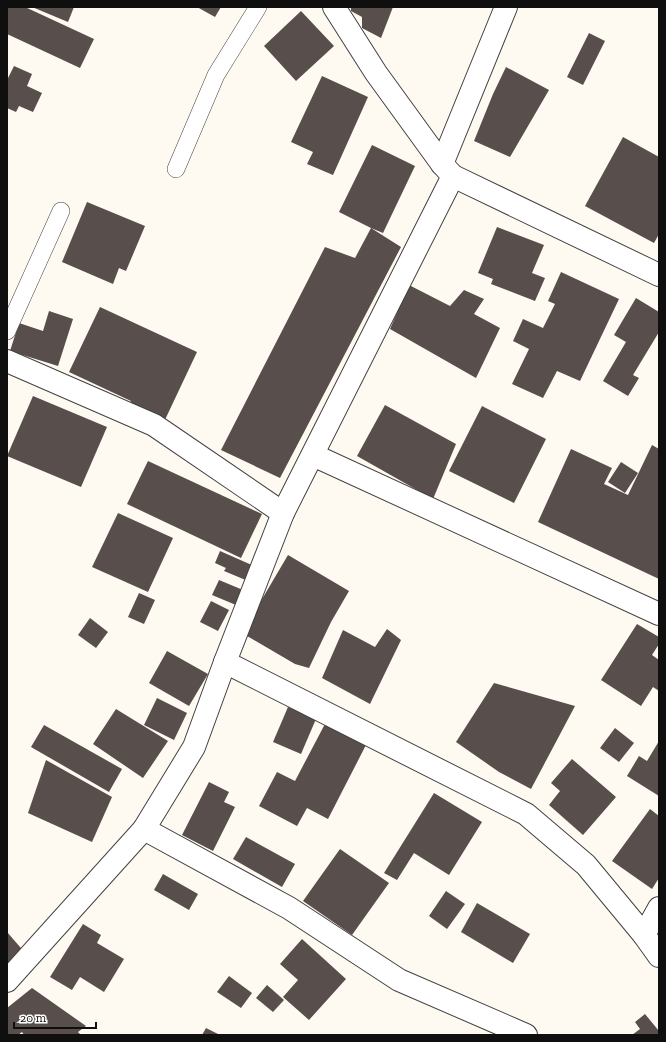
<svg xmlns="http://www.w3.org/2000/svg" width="666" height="1042" font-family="'Zilla Slab',serif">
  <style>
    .building { fill: #584e4b }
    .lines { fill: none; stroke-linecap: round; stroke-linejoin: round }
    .service-casing { stroke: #424242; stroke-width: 18 }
    .minor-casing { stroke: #424242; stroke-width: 24 }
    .service { stroke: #fff; stroke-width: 17 }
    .minor { stroke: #fff; stroke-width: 22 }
  </style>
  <rect width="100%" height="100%" fill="#fffaf1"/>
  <g class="building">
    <polygon points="7,7 25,7 94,39 80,68 7,34"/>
    <polygon points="32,7 74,7 68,22"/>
    <polygon points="197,7 221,7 215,17"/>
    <polygon points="351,7 393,7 381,38 362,28 362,17 351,11"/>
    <polygon points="301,11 334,46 296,81 264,46"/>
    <polygon points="589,33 605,41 583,85 567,77"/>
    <polygon points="14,66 32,74 27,86 42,93 33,112 19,106 16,112 7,108 7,80"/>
    <polygon points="506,67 549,90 510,157 474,141 493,94"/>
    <polygon points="322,76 368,97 333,175 307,164 313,152 291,142"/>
    <polygon points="623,137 659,157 659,234 654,243 585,206"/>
    <polygon points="372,145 415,166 383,233 371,228 401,247 280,478 221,450 325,247 355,258 371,228 339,212"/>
    <polygon points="87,202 145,226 126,271 119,268 113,284 62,262"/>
    <polygon points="497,227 544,245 532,273 545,278 535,301 491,284 493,279 478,273"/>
    <polygon points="561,272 619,299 580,381 557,371 543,398 512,384 529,349 513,341 523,319 543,328 555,304 548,301"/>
    <polygon points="409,285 450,306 464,290 484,299 474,314 500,328 476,378 390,329"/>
    <polygon points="636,298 659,312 659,332 633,375 639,378 628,396 603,381 626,342 614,335"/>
    <polygon points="100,307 197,352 163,424 128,408 131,401 69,372"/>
    <polygon points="49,311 73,319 58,366 10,351 19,323 43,331"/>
    <polygon points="33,396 107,427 81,487 7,456"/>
    <polygon points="385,405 456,444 433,499 357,456"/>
    <polygon points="482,406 546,439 514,503 449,471"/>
    <polygon points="652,445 659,449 659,579 538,522 571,449 612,468 604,484 628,495"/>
    <polygon points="148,461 262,514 241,558 127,504"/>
    <polygon points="621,462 638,473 625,493 608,482"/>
    <polygon points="118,513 173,538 148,592 92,567"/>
    <polygon points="220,551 254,566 248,581 224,571 226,568 215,563"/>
    <polygon points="288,555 349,591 331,622 309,668 295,664 242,633"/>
    <polygon points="219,580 243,590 236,605 212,595"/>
    <polygon points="139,593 155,600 144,624 128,617"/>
    <polygon points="211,601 229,610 218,631 200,622"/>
    <polygon points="90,618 108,632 96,648 78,635"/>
    <polygon points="637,624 659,637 659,644 652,655 659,660 659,691 653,687 641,706 601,680"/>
    <polygon points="387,629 401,640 370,704 322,678 343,630 375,647"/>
    <polygon points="167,651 208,674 189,706 149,683"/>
    <polygon points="494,683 575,706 531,789 499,772 456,742"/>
    <polygon points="157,698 187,713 174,740 144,725"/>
    <polygon points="288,707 316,719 301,754 273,742"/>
    <polygon points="116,709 168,741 143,778 93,744"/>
    <polygon points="326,722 367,743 328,819 307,808 297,826 259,806 277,772 295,781"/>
    <polygon points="44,725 122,769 109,792 31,747"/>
    <polygon points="615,728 634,743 619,762 600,748"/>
    <polygon points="659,741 659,796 627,776 639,756 647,761"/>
    <polygon points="572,759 616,797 583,835 549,805 560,791 551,783"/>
    <polygon points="46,760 112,797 92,842 28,813"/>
    <polygon points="209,782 229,792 224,802 235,807 213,851 182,835"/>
    <polygon points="434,793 482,822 449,875 414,853 397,880 384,873"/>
    <polygon points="650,809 659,816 659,878 652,889 612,861"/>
    <polygon points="246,837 295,864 282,887 233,859"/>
    <polygon points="340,849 389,883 352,935 303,901"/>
    <polygon points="163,874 198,894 189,910 154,890"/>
    <polygon points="446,891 465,904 447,929 429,916"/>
    <polygon points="477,903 530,934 513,963 461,932"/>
    <polygon points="83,924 101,935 97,943 124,959 104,992 80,977 72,990 50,977"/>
    <polygon points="7,932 27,955 7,973"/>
    <polygon points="302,939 346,979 309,1020 283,997 298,980 280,964"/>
    <polygon points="229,976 252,993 241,1008 217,992"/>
    <polygon points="267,985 284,1000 273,1012 256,998"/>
    <polygon points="32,988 86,1026 78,1032 81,1035 24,1035 22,1032 18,1035 7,1035 7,1008"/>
    <polygon points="645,1014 659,1031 659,1035 632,1035 640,1029 635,1022"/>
    <polygon points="206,1028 220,1035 202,1035"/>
  </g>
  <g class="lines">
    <g class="service-casing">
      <g id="service">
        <polyline points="176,169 216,75 258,7"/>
        <polyline points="7,331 61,211"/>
      </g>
    </g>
    <g class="minor-casing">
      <g id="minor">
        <polyline points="334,7 376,73 442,164 453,176 659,275"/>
        <polyline points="442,164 506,7"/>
        <polyline points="7,361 154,425 283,513"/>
        <polyline points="313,455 659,614"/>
        <polyline points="225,662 526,814 586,865 644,935 659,956"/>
        <polyline points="144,829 289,908 399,980 526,1035"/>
        <polyline points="644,935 659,908"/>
        <polyline points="7,981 144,829 194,747 225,662 283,513 453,176"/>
      </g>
    </g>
    <use href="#service" class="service"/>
    <use href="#minor" class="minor"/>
  </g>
  <rect width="666" height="1042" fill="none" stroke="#0f0f0f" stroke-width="16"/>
  <path d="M14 1022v6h82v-6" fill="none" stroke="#0f0f0f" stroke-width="2"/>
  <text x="20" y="1022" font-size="12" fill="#0f0f0f" stroke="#ffffff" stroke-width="3" paint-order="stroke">20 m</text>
</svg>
